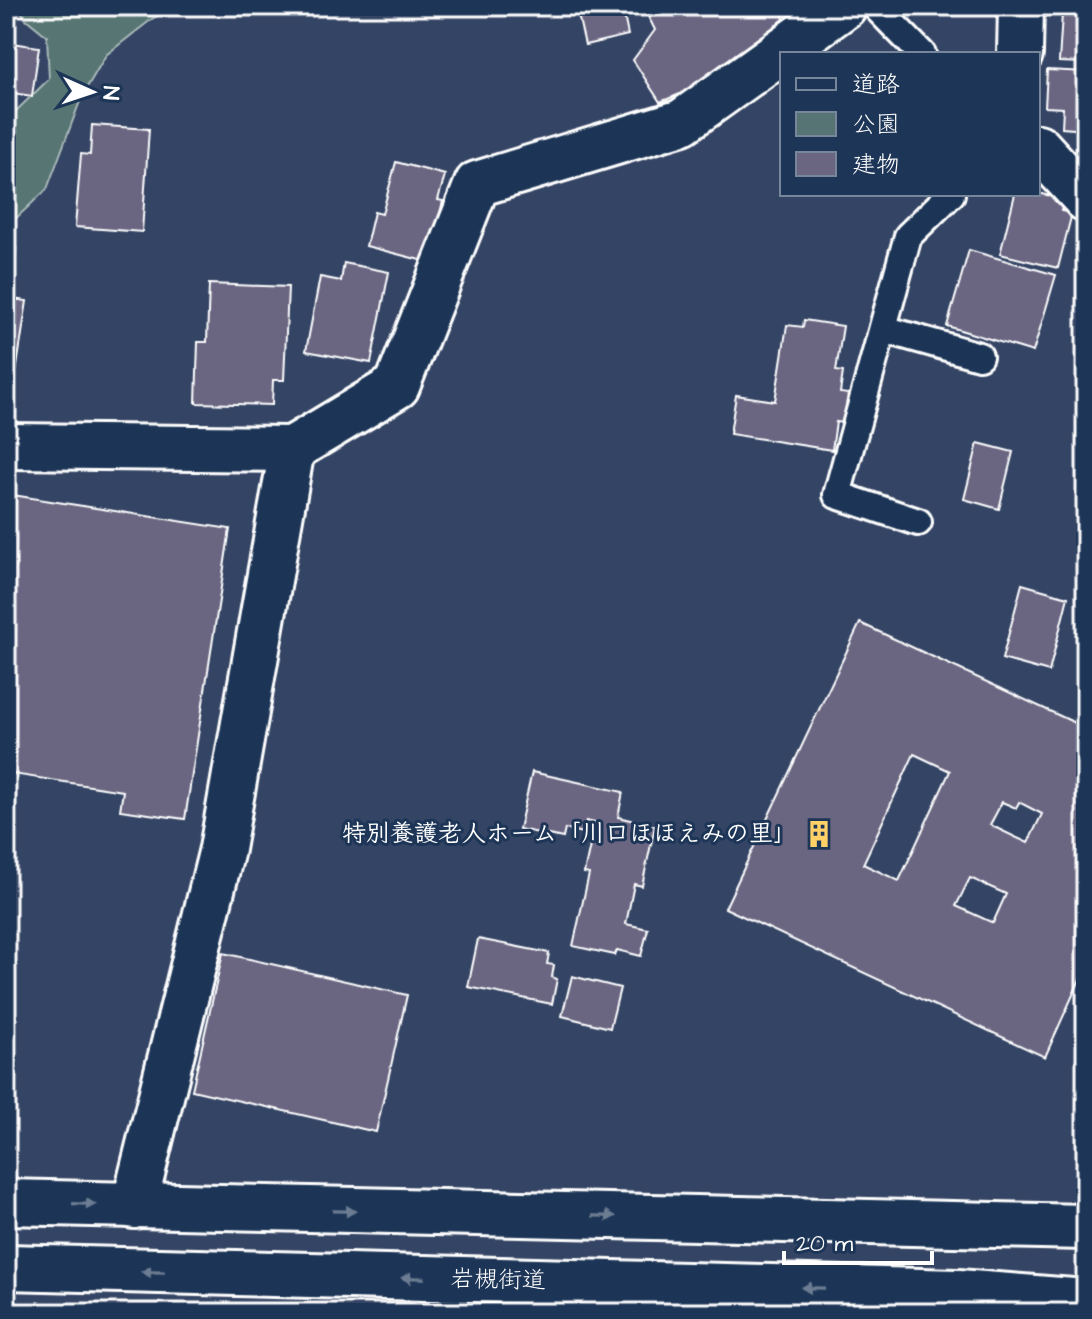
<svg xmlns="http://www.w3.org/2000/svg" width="1092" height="1319" font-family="'Architects Daughter','Klee One',sans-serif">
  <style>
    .green { fill: #567473; stroke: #aabab9; stroke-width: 2 }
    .building { fill: #6a6682; stroke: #fff; stroke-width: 2; fill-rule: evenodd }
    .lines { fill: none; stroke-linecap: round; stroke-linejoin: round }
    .service-casing { stroke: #fff; stroke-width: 32 }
    .minor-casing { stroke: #fff; stroke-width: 50 }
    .trunk-casing { stroke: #fff; stroke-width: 50 }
    .service { stroke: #1d3557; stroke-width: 26 }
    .minor { stroke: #1d3557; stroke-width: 44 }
    .trunk { stroke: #1d3557; stroke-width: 44 }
    .oneway { fill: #6c7c92 }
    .labels { text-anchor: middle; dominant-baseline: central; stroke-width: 6; stroke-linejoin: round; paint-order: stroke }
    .poi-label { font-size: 24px; font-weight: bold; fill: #fff; stroke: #1d3557; text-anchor: end }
    .street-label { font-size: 24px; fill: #fff; stroke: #1d3557 }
  </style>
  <rect width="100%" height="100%" fill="#344464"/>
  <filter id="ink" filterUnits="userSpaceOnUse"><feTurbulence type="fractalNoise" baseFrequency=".0125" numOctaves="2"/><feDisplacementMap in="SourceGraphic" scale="16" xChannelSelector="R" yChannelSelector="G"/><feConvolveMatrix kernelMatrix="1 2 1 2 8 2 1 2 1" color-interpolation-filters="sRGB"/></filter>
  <g filter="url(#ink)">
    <polygon class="green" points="18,6 175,6 152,19 106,55 82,96 47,189 10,224 6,223 6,112 15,112 49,79 47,36 25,18"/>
    <g class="building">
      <polygon points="576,6 622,6 628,35 585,45"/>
      <polygon points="670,6 781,6 784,19 693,89 660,102 633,60 655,30 649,18"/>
      <polygon points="1086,9 1086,63 1059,62 1062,14 1086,15"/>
      <polygon points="6,42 39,47 32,96 6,92"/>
      <polygon points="1047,70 1086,72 1086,130 1062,128 1063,108 1045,107"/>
      <polygon points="92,125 149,129 142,232 75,227 81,154 90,155"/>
      <polygon points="396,162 445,175 438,200 443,201 428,262 366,246 374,212 382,214"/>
      <polygon points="1038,193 1064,199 1061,211 1072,213 1058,268 1000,254 1015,194"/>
      <polygon points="6,247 16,248 13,290 6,290"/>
      <polygon points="969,250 1056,275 1033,352 947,326"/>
      <polygon points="344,263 389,272 371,363 306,351 320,277 341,281"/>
      <polygon points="209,284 288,287 284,380 273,380 272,405 196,403 198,342 207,342"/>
      <polygon points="6,298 27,301 10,412 6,411"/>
      <polygon points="804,320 843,326 836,371 843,372 840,393 848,394 843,423 836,422 832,450 730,434 736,395 775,401 787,325 803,327"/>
      <polygon points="978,443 1013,452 999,509 964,499"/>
      <polygon points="6,494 230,529 185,819 120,810 123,791 6,773"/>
      <polygon points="1022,584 1068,597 1049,672 1002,659"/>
      <path d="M860,623L1086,728V966L1045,1057L725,908ZM914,754L950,771L899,881L863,864ZM1002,802L1016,808L1019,802L1042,814L1028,843L990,825ZM970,878L1006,894L993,923L956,906Z"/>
      <polygon points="532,772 623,792 618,817 655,826 642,886 634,884 626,924 648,929 641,956 617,950 615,955 573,946 589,874 584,873 595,823 586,821 583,833 565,829 563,838 519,829"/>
      <polygon points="478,939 549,953 547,964 554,965 552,977 557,979 552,1004 468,987"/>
      <polygon points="223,953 407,995 376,1132 192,1090"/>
      <polygon points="572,976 620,988 610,1028 562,1016"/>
    </g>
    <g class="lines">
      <g class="service-casing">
        <g id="service">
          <polyline points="875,6 922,54"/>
          <polyline points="883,329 979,356"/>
          <polyline points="918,522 837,495 908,236 951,194"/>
        </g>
      </g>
      <g class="minor-casing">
        <g id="minor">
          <polyline points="1020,54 1021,6"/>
          <polyline points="1038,147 1086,199"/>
          <polyline points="6,446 292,449 397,386 477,184 682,122 844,6"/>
          <polyline points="134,1206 222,849 292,449"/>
        </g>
      </g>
      <g class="trunk-casing">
        <g id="trunk">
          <polyline points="6,1202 1086,1227"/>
          <polyline points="6,1267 958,1292 1086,1302"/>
        </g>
      </g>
      <use href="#service" class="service"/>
      <use href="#minor" class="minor"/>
      <use href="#trunk" class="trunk"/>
    </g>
    <defs><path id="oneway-solid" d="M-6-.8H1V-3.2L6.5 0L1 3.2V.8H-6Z" transform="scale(2)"/></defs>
    <g class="oneway">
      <use href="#oneway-solid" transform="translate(84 1204) rotate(2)"/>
      <use href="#oneway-solid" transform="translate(344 1211) rotate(1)"/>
      <use href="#oneway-solid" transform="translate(604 1216) rotate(1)"/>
      <use href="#oneway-solid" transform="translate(153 1272) rotate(-179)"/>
      <use href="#oneway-solid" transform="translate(413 1278) rotate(-179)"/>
      <use href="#oneway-solid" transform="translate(813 1288) rotate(-179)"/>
    </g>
  </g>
  <defs>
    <g id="building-bare" transform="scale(2.16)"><path d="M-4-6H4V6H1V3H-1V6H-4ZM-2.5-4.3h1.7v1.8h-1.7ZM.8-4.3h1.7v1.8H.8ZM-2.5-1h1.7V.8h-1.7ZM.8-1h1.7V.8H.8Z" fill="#ffd166" stroke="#1d3557" stroke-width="2.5" paint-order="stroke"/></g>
  </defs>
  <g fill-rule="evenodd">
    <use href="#building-bare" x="819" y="834"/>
  </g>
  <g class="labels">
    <g class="poi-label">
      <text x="797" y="834">特別養護老人ホーム「川口ほほえみの里」</text>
    </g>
    <g class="street-label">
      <text transform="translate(498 1280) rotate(1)">岩槻街道</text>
    </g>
  </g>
  <rect width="1092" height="1319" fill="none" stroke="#1d3557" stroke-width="32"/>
  <rect x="16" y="16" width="1060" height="1287" fill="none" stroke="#fff" stroke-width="3" filter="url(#ink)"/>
  <rect x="780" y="52" width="260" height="144" fill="#1d3557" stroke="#77869a" stroke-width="2"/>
  <rect x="796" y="78" width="40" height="12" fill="#1d3557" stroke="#77869a" stroke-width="2"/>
  <text x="852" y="92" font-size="24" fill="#ffffff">道路</text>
  <rect x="796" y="112" width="40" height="24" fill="#567473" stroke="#77869a" stroke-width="2"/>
  <text x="852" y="132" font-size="24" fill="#ffffff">公園</text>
  <rect x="796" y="152" width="40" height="24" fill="#6a6682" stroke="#77869a" stroke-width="2"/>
  <text x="852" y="172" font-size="24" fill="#ffffff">建物</text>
  <g transform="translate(92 92) rotate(93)" stroke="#1d3557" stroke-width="6" paint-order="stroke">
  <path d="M0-6L14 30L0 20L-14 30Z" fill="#ffffff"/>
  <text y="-12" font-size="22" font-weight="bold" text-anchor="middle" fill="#ffffff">N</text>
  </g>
  <path d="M784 1251v12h148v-12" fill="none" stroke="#ffffff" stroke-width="4"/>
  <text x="796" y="1251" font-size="24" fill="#ffffff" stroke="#1d3557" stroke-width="6" paint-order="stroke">20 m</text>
</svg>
